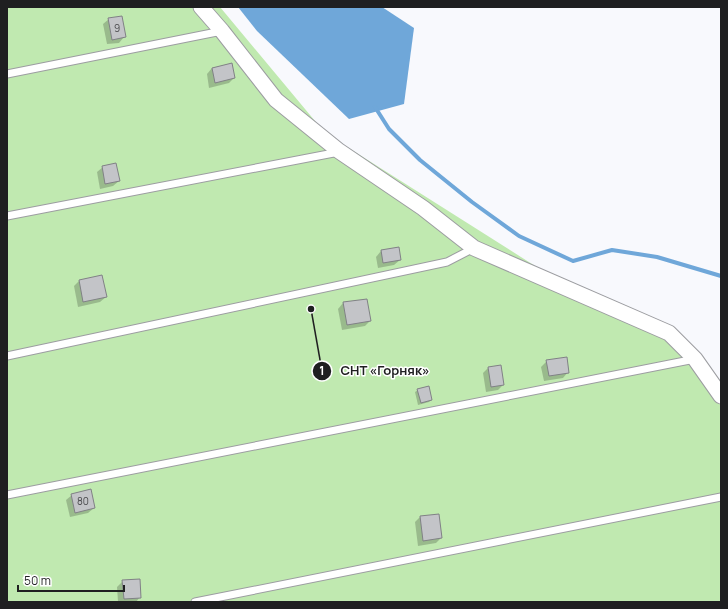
<svg xmlns="http://www.w3.org/2000/svg" width="728" height="609" font-family="Manrope,sans-serif">
  <style>
    .green { fill: #c0e9b0 }
    .water { fill: #6fa7d9 }
    .shadow { fill: #0003 }
    .lines { fill: none; stroke-linecap: round; stroke-linejoin: round }
    .stream { stroke: #6fa7d9; stroke-width: 4 }
    .building { fill: #c3c4c8; stroke: #808185 }
    .service-casing { stroke: #9c9da1; stroke-width: 9 }
    .minor-casing { stroke: #9c9da1; stroke-width: 17 }
    .service { stroke: #fff; stroke-width: 7 }
    .minor { stroke: #fff; stroke-width: 15 }
    .labels { text-anchor: middle; dominant-baseline: central; stroke-width: 3; stroke-linejoin: round; paint-order: stroke }
    .number-label { font-size: 10px; fill: #48484b }
    .leader { fill: none; stroke: #1f1f21; stroke-width: 1.5 }
    .callout-dot { fill: #1f1f21; stroke: #fff; stroke-width: 1.5 }
    .mark-label { font-size: 12px; text-anchor: middle; font-weight: bold; fill: #fff }
    .callout-label { font-size: 13px; text-anchor: middle; font-weight: bold; fill: #1f1f21; stroke: #fff; stroke-width: 3; stroke-linejoin: round; paint-order: stroke }
  </style>
  <rect width="100%" height="100%" fill="#f8f9fd"/>
  <polygon class="green" points="7,7 220,7 325,133 551,276 681,341 721,400 721,602 7,602"/>
  <polygon class="water" points="238,7 382,7 414,28 404,104 349,119 257,31"/>
  <g class="shadow">
    <polygon points="109,19 124,37 119,43 107,44 103,24"/>
    <polygon points="232,65 234,78 229,83 209,88 207,74 212,68"/>
    <polygon points="103,167 119,181 113,186 100,189 97,172"/>
    <polygon points="398,248 400,260 394,265 378,268 376,257 381,251"/>
    <polygon points="79,281 106,297 100,302 78,307 74,286"/>
    <polygon points="343,303 370,321 365,326 342,330 338,309"/>
    <polygon points="547,361 568,372 563,378 544,381 541,367"/>
    <polygon points="488,368 503,385 498,390 486,392 483,373"/>
    <polygon points="418,390 431,400 429,402 418,405 415,392"/>
    <polygon points="72,495 94,508 88,513 70,517 66,500"/>
    <polygon points="438,515 441,538 436,543 418,546 415,522 420,517"/>
    <polygon points="123,581 140,597 136,602 118,602 117,587"/>
  </g>
  <g class="lines">
    <polyline class="stream" points="375,107 389,129 420,160 472,202 519,236 573,261 612,250 657,257 721,276"/>
  </g>
  <g class="building">
    <polygon points="122,16 126,37 112,40 108,18"/>
    <polygon points="232,63 235,78 215,83 212,68"/>
    <polygon points="116,163 120,181 105,184 102,166"/>
    <polygon points="399,247 401,260 383,263 381,250"/>
    <polygon points="102,275 107,297 83,302 79,280"/>
    <polygon points="367,299 371,321 347,325 343,302"/>
    <polygon points="567,357 569,373 549,376 546,360"/>
    <polygon points="501,365 504,385 491,387 488,367"/>
    <polygon points="429,386 432,400 421,403 417,389"/>
    <polygon points="91,489 95,508 75,513 71,494"/>
    <polygon points="439,514 442,538 423,541 420,516"/>
    <polygon points="140,579 141,598 124,599 122,580"/>
  </g>
  <g class="lines">
    <g class="service-casing">
      <g id="service">
        <polyline points="7,74 222,31"/>
        <polyline points="7,216 339,152"/>
        <polyline points="7,356 447,262 474,248"/>
        <polyline points="7,495 695,359"/>
        <polyline points="195,602 721,497"/>
      </g>
    </g>
    <g class="minor-casing">
      <polyline id="minor" points="201,7 222,31 276,100 339,151 423,208 474,248 669,333 695,359 721,396"/>
    </g>
    <use href="#service" class="service"/>
    <use href="#minor" class="minor"/>
  </g>
  <g class="labels">
    <g class="number-label">
      <text x="117" y="28">9</text>
      <text x="83" y="501">80</text>
    </g>
  </g>
  <path class="leader" d="M311 309L322 371"/>
  <g class="callout-dot">
    <circle cx="311" cy="309" r="4"/>
    <circle cx="322" cy="371" r="10"/>
  </g>
  <g class="mark-label">
    <text x="322" y="375">1</text>
  </g>
  <g class="callout-label">
    <text x="385" y="375">СНТ «Горняк»</text>
  </g>
  <rect width="728" height="609" fill="none" stroke="#1f1f21" stroke-width="16"/>
  <path d="M18 585v6h106v-6" fill="none" stroke="#1f1f21" stroke-width="2"/>
  <text x="24" y="585" font-size="12" fill="#1f1f21" stroke="#ffffff" stroke-width="3" paint-order="stroke">50 m</text>
</svg>
